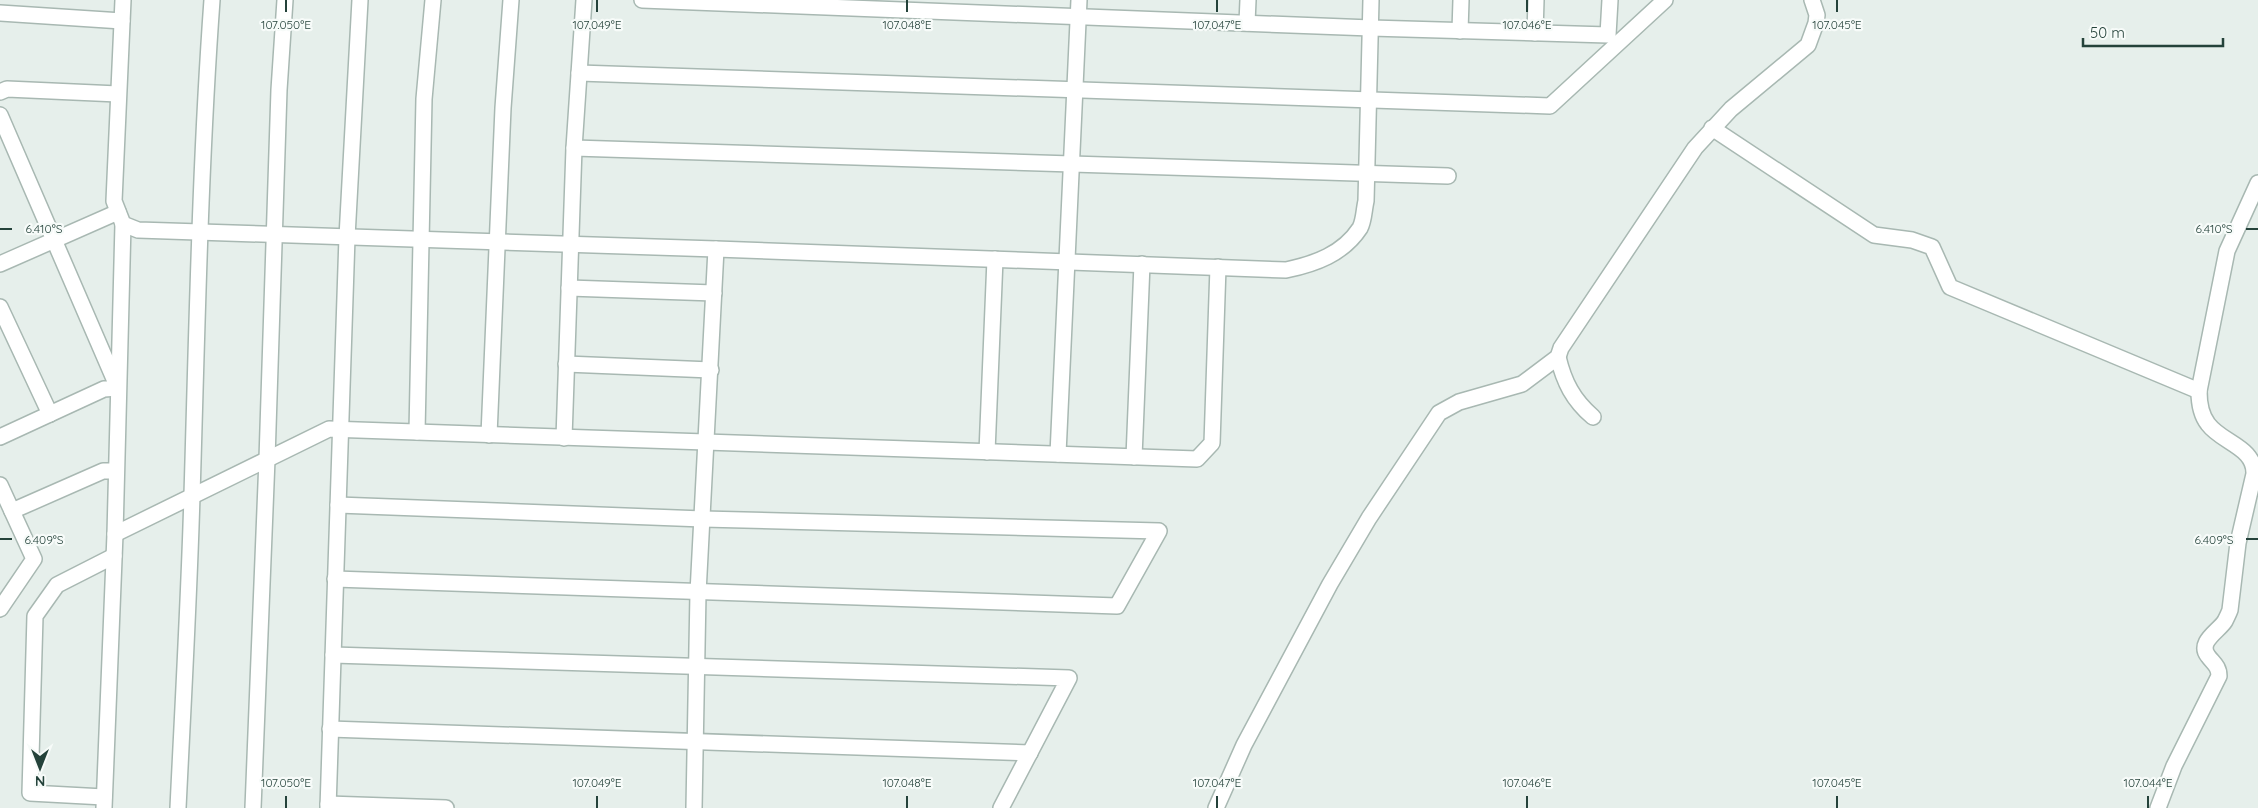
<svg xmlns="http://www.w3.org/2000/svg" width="2258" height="808" font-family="Quicksand,sans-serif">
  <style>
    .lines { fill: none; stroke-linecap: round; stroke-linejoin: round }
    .minor-casing { stroke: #a8b8b2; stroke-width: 18 }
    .minor { stroke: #fff; stroke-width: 15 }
    .ticks { fill: none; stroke: #24423a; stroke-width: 2 }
    .ticks-label { font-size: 12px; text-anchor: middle; fill: #24423a; stroke: #f7fbf9; stroke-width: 4.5; stroke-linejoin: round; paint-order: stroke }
  </style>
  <rect width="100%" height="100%" fill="#e6efeb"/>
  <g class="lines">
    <g class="minor-casing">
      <g id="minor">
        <polyline points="123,0 114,201 123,224 138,230 716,249 698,593 694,808"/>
        <polyline points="642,0 1371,28 1608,35 1610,0"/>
        <polyline points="0,13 122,21"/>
        <polyline points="1247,23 1248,0"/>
        <polyline points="1460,31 1461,0"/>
        <polyline points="1535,33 1536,0"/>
        <polyline points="579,73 1550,106 1665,0"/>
        <polyline points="0,92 7,89 118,94"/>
        <polyline points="0,115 118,388 104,389 0,437"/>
        <polyline points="1712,128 1874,235 1912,240 1932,247 1950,287 2199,391"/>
        <polyline points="574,148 1448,176"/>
        <path d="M716,249L1286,270C1315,264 1343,254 1360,228C1364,221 1364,209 1366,201L1371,0"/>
        <polyline points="0,264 118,212"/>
        <polyline points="569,288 714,293"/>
        <polyline points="0,307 50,414"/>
        <path d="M1558,357C1564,382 1573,400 1593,417"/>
        <polyline points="566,364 711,370"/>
        <polyline points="417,432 424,99 433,0"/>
        <polyline points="489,435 503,108 511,0"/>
        <polyline points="564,438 574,148 584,0"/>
        <polyline points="987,452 995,259"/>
        <polyline points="1058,454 1079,0"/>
        <polyline points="1134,457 1142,264"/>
        <polyline points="0,485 34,559 0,609"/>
        <polyline points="12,511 103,471 116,471"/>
        <polyline points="115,534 329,429 1197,459 1212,443 1218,267"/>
        <polyline points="335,579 1117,606 1159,531 703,519 338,505"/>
        <polyline points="333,655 1069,678 1001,808"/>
        <polyline points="330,729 1030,753"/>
        <polyline points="104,797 30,793 35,616 57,585 114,556"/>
        <polyline points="328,804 446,808"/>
        <polyline points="104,808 115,534 123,224"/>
        <path d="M178,808C183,704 189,600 192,495C197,330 200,165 212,0"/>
        <polyline points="253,808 267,459 279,90 285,0"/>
        <polyline points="328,808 347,237 360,0"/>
        <polyline points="1216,808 1244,745 1330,584 1369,518 1439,413 1459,402 1522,384 1558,357 1561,348 1695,148 1731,109 1808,45 1816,23 1817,15 1812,0"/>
        <path d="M2158,808L2174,766L2219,676C2219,666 2213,663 2208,656C2197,642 2219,631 2225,621C2227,617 2229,613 2230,610L2238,543L2254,474C2255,447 2222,443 2208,424C2201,415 2199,402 2199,391L2227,251L2258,183"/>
      </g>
    </g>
    <use href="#minor" class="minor"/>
  </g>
  <path class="ticks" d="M286,0V12M597,0V12M907,0V12M1217,0V12M1527,0V12M1837,0V12M0,229H12M2246,229H2258M0,539H12M2246,539H2258M286,796V808M597,796V808M907,796V808M1217,796V808M1527,796V808M1837,796V808M2148,796V808"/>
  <g class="ticks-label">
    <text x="286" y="29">107.050°E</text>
    <text x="597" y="29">107.049°E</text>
    <text x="907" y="29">107.048°E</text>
    <text x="1217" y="29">107.047°E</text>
    <text x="1527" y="29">107.046°E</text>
    <text x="1837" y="29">107.045°E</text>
    <text x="2214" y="233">6.410°S</text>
    <text x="44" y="233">6.410°S</text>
    <text x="2214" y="544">6.409°S</text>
    <text x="44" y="544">6.409°S</text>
    <text x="286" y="787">107.050°E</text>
    <text x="597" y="787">107.049°E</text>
    <text x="907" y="787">107.048°E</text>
    <text x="1217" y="787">107.047°E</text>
    <text x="1527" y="787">107.046°E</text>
    <text x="1837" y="787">107.045°E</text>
    <text x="2148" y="787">107.044°E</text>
  </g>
  <g transform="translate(40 768) rotate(180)" stroke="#f7fbf9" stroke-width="4" paint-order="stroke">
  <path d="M0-4L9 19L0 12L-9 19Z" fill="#24423a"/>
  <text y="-8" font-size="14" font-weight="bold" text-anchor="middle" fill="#24423a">N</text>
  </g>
  <path d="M2083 38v8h140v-8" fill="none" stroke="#24423a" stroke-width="2.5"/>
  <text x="2090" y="38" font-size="15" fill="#24423a" stroke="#f7fbf9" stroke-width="4" paint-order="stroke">50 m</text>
</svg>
